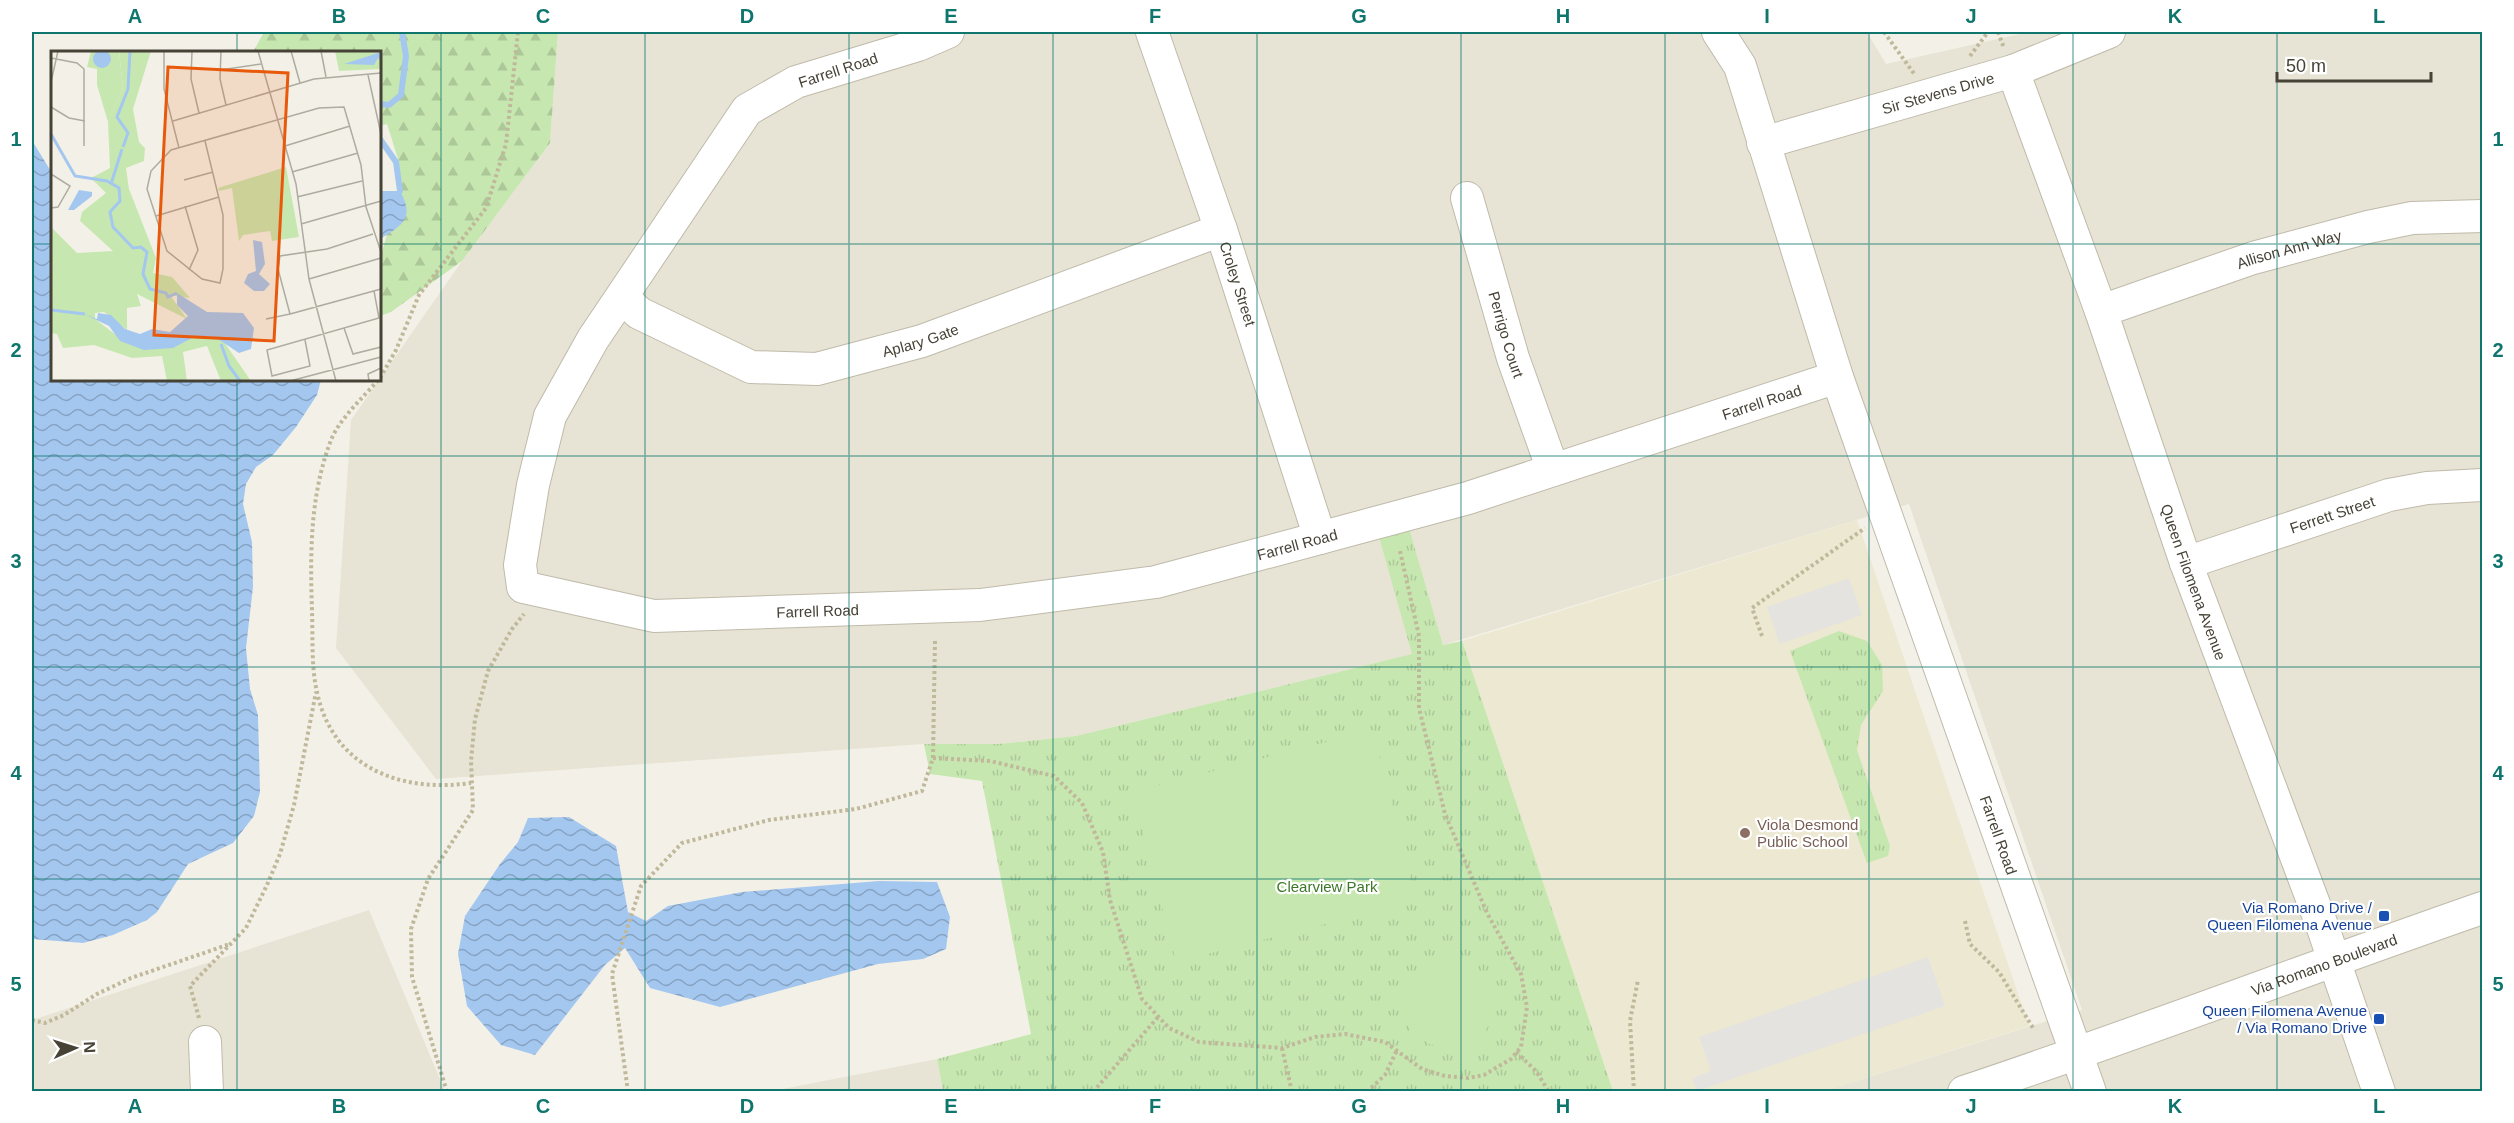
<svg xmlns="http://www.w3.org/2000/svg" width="2514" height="1123" font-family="Helvetica,sans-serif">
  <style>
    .residential { fill: #e7e4d5 }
    .education { fill: #ece8d1 }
    .grass { fill: url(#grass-tufts) }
    .forest { fill: url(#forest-firs) }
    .garden { fill: #c7e7b0 }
    .parking { fill: #e5e3df }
    .water { fill: url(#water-waves) }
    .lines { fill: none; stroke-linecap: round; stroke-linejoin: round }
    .stream { stroke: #a4c7f0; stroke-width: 6 }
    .minor-casing { stroke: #bfbaaa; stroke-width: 34 }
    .path { stroke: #c0b89b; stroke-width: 4; stroke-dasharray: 3 3; stroke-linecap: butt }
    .minor { stroke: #fff; stroke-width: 32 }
    .grid { fill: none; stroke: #0f766e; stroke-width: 1.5; stroke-opacity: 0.55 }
    .education-dot { fill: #8d6e63; stroke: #fff; stroke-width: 2 }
    .transit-dot { fill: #1a4fb4; stroke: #fff; stroke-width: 2 }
    .labels { text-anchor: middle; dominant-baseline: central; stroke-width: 4.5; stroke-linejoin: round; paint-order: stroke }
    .street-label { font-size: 15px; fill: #464236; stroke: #fff }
    .education-label { font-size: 15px; fill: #785e54; stroke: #fff; text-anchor: start }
    .park-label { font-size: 15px; fill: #3d782a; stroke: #fff }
    .transit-label { font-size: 15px; fill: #164399; stroke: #fff; text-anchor: end }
    .inset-river { fill: none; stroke: #a4c7f0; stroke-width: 3 }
    .inset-road { fill: none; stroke: #aeaba0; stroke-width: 1.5 }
    .view { fill: #e8590c; fill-opacity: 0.15; stroke: #e8590c; stroke-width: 3 }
    .inset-edge { fill: none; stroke: #464236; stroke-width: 3 }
    .neatline { fill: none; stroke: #0f766e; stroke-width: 2 }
    .grid-label { font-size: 20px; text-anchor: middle; font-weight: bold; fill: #0f766e }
  </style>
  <defs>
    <pattern id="grass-tufts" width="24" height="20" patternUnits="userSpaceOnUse" patternTransform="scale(1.5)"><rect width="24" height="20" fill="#c7e7b0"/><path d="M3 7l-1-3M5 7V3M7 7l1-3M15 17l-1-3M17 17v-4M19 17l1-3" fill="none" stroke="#acc798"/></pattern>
    <pattern id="forest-firs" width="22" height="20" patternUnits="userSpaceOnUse" patternTransform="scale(1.5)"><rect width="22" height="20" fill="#c7e7b0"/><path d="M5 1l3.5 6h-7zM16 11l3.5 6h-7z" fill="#acc798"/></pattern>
    <pattern id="water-waves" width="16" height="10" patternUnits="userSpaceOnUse" patternTransform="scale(1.5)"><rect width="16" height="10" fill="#a4c7f0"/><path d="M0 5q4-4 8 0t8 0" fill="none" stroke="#87a3c3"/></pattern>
  </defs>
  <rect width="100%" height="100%" fill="#f3f1e7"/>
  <g class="residential">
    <polygon points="558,32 1867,32 1886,64 2029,32 2482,32 2482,1091 1824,1091 2082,1010 1909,504 1443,645 1409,529 1379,537 1413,654 1076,736 998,744 924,744 436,779 336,648 351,420 462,261 550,143"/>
    <polygon points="369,910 445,1091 32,1091 32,1020"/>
    <polygon points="937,1059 943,1091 767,1092"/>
  </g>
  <polygon class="education" points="1857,520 2029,1026 1824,1091 1613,1091 1462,641"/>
  <g class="grass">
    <polygon points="1409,528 1443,645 1462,641 1613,1091 943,1091 937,1059 1031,1034 982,781 930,774 924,744 998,744 1076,736 1412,654 1379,537"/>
    <polygon points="1839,631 1867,641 1882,665 1883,691 1861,725 1857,750 1890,846 1888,856 1867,863 1790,651"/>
  </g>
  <polygon class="forest" points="264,32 558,32 550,143 462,261 391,312 380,316 380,259 397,199 398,159 387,124 380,126 380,52 253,52"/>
  <g class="garden">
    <polygon points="1373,730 1416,901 1176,962 1133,792"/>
    <path d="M1444,961C1453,963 1463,964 1472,967C1500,978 1498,1016 1482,1036C1477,1042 1466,1047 1459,1051L1429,1044L1410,1030L1402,1000L1417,972Z"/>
  </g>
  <g class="parking">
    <polygon points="1849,578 1862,615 1780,644 1767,607"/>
    <polygon points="1928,957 1945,1006 1697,1091 1692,1078 1711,1071 1699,1037"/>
  </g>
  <g class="water">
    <polygon points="32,58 33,142 52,173 52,380 321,380 317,395 296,427 273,455 256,467 246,484 243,504 252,542 253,587 246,648 250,689 258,715 260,792 254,816 233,843 188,864 157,912 147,920 113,935 83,943 32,939"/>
    <path d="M380,191H400C415,218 403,225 380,239Z"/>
    <polygon points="569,817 616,846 628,912 646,921 668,906 742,892 879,881 937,882 950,917 946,949 923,959 878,964 720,1007 650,988 625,948 605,965 535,1055 501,1045 467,1006 458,954 465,916 500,864 518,842 528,818"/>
  </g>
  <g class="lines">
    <g class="stream">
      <polyline points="380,104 389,105 401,95 406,56 402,32"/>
      <polyline points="380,139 396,162 400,191"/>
    </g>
    <g class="minor-casing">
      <g id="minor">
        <path id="s1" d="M948,32L918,45L796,82L747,110L593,339L550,416L533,485L520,565L523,587L654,616L980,605L1156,582L1468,498L1837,377"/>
        <path id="s2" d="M1152,32L1221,230L1320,538"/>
        <path id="s3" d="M1718,32L1740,66L1837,377L2090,1092"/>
        <path id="s4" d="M2013,71L2101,311L2186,563L2323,928L2379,1092"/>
        <path id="s5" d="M1763,143L2013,71L2109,32"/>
        <path id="s6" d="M1467,198L1513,358L1553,470"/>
        <path id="s7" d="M622,297L639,313L751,367L817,369L922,341L1221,230"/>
        <path id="s8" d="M2101,311L2253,258L2368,227L2412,218L2482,216"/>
        <path id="s9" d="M2186,563L2389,495L2427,488L2482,485"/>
        <polyline points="205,1042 207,1092"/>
        <path id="s10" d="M1964,1092C2138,1034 2309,968 2482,908"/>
      </g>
    </g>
    <g class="path">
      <polyline points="1884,32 1915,75"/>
      <polyline points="1998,32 2004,48"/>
      <polyline points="1970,56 1988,32"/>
      <polyline points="380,378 396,350 419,295 486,208 506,144 518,32"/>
      <path d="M378,380C363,398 340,418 331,440C310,495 310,553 312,611C313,637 311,667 317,692C333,768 401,793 471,783"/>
      <polyline points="1762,636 1752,608 1865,528"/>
      <polyline points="933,758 990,761 1054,776 1082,803 1103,852 1110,900 1142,999 1169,1028 1199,1042 1282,1048 1315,1037 1345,1034 1385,1042 1422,1069 1445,1076 1468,1078 1484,1075 1511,1059 1521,1047 1527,1007 1521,974 1487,913 1445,814 1419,708 1419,636 1400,551"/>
      <polyline points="1965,921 1970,944 1999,972 2033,1028"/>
      <polyline points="199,1018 190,986 246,928 267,885 280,854 294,805 316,692"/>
      <polyline points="32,1020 45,1023 64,1015 97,994 131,978 230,944"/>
      <polyline points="1282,1048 1292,1092"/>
      <polyline points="1516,1052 1536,1071 1549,1092"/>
      <polyline points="447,1092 412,977 411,929 428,879 473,810 471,761 475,719 488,671 512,629 524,614"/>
      <polyline points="628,1092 612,974 641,886 682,843 769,820 856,809 922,791 933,758 935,639"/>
      <polyline points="1093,1092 1158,1017"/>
      <polyline points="1367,1092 1385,1075 1397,1050"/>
      <polyline points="1634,1092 1630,1021 1638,980"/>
    </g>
    <use href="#minor" class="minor"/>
  </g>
  <path class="grid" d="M237,32V52M441,32V1092M645,32V1092M849,32V1092M1053,32V1092M1257,32V1092M1461,32V1092M1665,32V1092M1869,32V1092M2073,32V1092M2277,32V1092M32,244H52M380,244H2482M237,380V1092M32,456H2482M32,667H2482M32,879H2482"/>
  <circle class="education-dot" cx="1745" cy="833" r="6"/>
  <g class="transit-dot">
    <rect x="2378" y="910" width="12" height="12" rx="3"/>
    <rect x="2373" y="1013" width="12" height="12" rx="3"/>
  </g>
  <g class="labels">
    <g class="street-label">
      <text transform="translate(838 70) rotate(-18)">Farrell Road</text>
      <text stroke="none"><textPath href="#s5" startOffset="182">Sir Stevens Drive</textPath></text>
      <text stroke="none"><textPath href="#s8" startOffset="198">Allison Ann Way</textPath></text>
      <text stroke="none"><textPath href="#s2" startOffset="266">Croley Street</textPath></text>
      <text stroke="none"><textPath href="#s6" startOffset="142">Perrigo Court</textPath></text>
      <text stroke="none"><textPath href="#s7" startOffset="321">Aplary Gate</textPath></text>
      <text stroke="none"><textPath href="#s1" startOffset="2025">Farrell Road</textPath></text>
      <text stroke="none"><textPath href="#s9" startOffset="154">Ferrett Street</textPath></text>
      <text stroke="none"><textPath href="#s1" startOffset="1539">Farrell Road</textPath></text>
      <text stroke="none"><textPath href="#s4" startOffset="542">Queen Filomena Avenue</textPath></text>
      <text stroke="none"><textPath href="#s1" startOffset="1053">Farrell Road</textPath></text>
      <text stroke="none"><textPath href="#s3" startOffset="852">Farrell Road</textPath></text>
      <text stroke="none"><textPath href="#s10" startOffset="382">Via Romano Boulevard</textPath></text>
    </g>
    <g class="education-label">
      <text x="1757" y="824">Viola Desmond<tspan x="1757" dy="17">Public School</tspan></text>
    </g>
    <g class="park-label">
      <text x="1327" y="886">Clearview Park</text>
    </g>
    <g class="transit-label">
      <text x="2372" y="907">Via Romano Drive /<tspan x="2372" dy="17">Queen Filomena Avenue</tspan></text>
      <text x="2367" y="1010">Queen Filomena Avenue<tspan x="2367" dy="17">/ Via Romano Drive</tspan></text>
    </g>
  </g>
  <g transform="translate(51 51)">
    <rect width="330" height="330" fill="#f3f1e7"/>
    <path d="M40,0H68L72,37L57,71L46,34V18L36,16ZM284,0H330V18L288,20ZM235,116L248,186L221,190L219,180L192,184L188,190L181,137L168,140L167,137Z" fill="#c7e7b0"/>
    <path d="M68,0H100L82,58L88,91L94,97L93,110L75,117L78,138L105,207L102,222L121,226L139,247L119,244L136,268L86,243L90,255L76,257V279L53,261L44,262V268L73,290L144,285L171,288L200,330H170L156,295L132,301L136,330H116L111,305L81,307L43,294L12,297L6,283L0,282V176L26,202L62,200L29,170L31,161L55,142L40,127L59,117L57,71L72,37Z" fill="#c7e7b0"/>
    <path d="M207,138L212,164L194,168L189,142Z" fill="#c7e7b0"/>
    <path d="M42 8a9 9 0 1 1 18 0a9 9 0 1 1-18 0ZM330,1V10L327,7L323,14L293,13ZM28,139L41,141V145L23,159H17ZM202,189L211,191L214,213L208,223L219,233L213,240H203L193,232L197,223L205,220ZM126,242L156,261L192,262L203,277L200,298L188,302L167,288L156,285L143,286L122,297L93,299L69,290L58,275L33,263L46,268L47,262L60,264L74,278L89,283L101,278L119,281L137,265L126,254Z" fill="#a4c7f0"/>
    <path class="inset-river" d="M0,83L24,125L56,130L68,137L69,150L59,161L62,176L82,197L90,196L96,201L92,223L99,238L115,242L117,246L126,242M72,96L77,82L66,66L77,38L79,0M60,133L71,98M0,259L34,263M170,293L178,315L189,330"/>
    <path class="inset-road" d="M113,0V38L128,97M141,0L140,28L148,62M170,0L169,28L175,54M207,0L245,133L258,228L285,330M240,0L249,32M270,0L275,26M0,7L26,12L33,18V95M169,19L210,13M317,24L330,83M0,31L7,0M0,56L18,67L34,70M122,70L263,28L330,22M154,90L172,164V218L169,232L151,228L116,200L96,138L100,120L120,99L268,57L293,56L310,114L315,156L330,201M234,95L299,75M241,121L307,102M0,123L19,135L7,156L0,157M133,129L162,121M246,146L311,130M134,155L147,199L138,219M105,165L168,146M250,173L330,150M322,183L276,198L229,205L227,218L239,263L330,238M258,228L330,207M215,268L239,263M293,277L302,303L330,296M254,289L259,315L221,325L216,299L328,267L323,240M239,330L330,306M318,330L317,323L330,317"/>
    <path class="view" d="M117,16L237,22L223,290L103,284Z"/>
    <rect width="330" height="330" class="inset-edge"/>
  </g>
  <rect width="2514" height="1123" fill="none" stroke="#ffffff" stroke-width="66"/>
  <g transform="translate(75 1048) rotate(87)" stroke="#ffffff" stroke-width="4.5" paint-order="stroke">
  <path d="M0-4.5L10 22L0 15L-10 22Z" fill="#464236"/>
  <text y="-9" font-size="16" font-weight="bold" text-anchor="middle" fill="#464236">N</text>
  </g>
  <path d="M2277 72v9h154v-9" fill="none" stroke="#464236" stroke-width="3"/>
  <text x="2286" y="72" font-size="18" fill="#464236" stroke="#ffffff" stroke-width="4.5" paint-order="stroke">50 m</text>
  <rect x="33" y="33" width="2448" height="1057" class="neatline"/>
  <g class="grid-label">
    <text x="135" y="23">A</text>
    <text x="339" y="23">B</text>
    <text x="543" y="23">C</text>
    <text x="747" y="23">D</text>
    <text x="951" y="23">E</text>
    <text x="1155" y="23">F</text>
    <text x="1359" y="23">G</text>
    <text x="1563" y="23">H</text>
    <text x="1767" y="23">I</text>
    <text x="1971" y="23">J</text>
    <text x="2175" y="23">K</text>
    <text x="2379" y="23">L</text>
    <text x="16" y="146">1</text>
    <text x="2498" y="146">1</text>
    <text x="16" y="357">2</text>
    <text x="2498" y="357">2</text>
    <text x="16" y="568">3</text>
    <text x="2498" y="568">3</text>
    <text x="16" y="780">4</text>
    <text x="2498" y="780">4</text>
    <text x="16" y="991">5</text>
    <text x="2498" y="991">5</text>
    <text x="135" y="1113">A</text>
    <text x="339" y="1113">B</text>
    <text x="543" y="1113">C</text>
    <text x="747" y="1113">D</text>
    <text x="951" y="1113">E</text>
    <text x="1155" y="1113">F</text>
    <text x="1359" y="1113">G</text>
    <text x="1563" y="1113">H</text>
    <text x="1767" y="1113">I</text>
    <text x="1971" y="1113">J</text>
    <text x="2175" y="1113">K</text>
    <text x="2379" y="1113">L</text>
  </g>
</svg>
